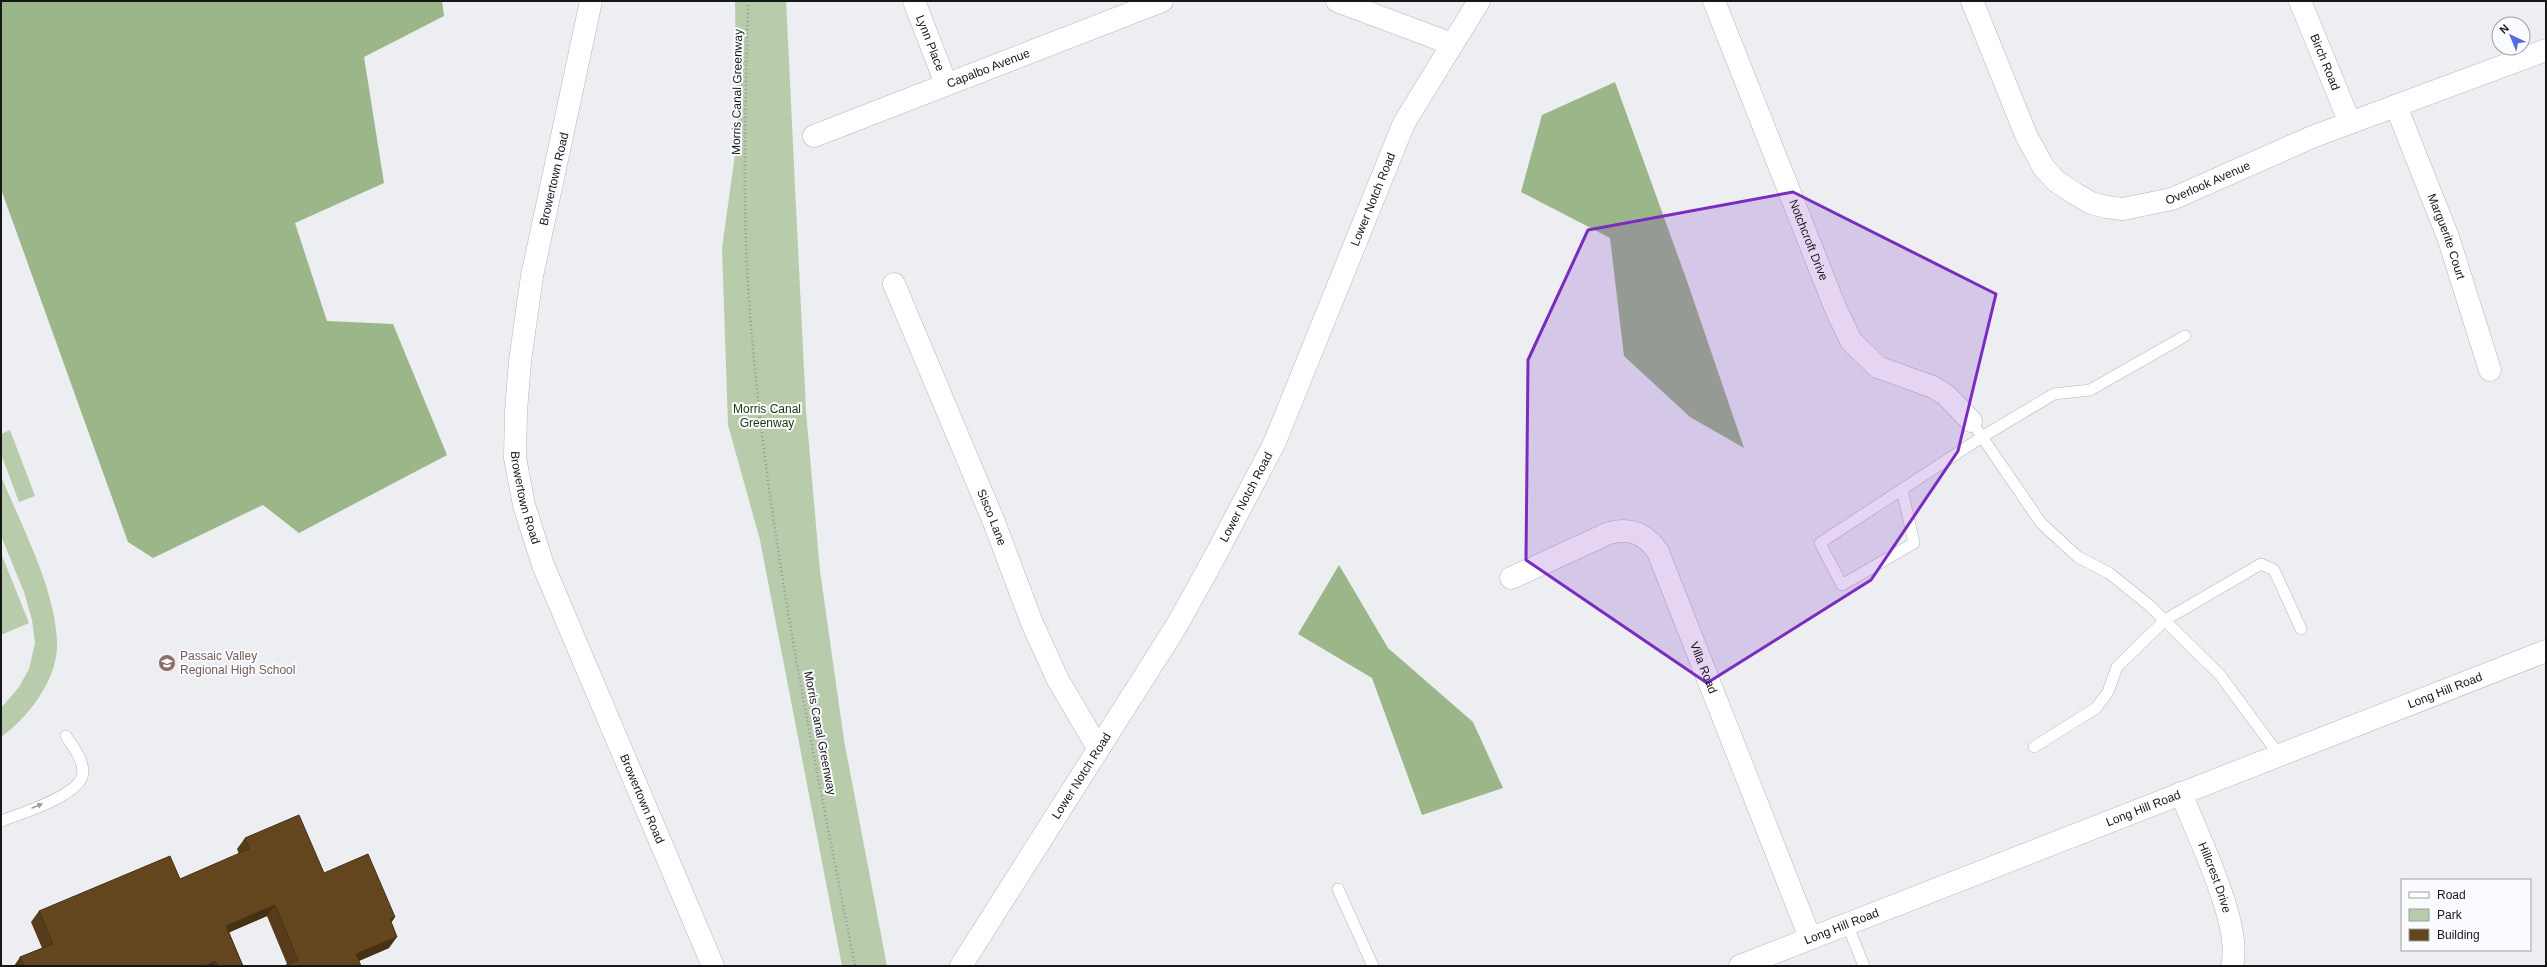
<svg xmlns="http://www.w3.org/2000/svg" width="2547" height="967" font-family="Helvetica,sans-serif">
  <style>
    .green { fill: #b8ccac }
    .forest { fill: #9bb78a }
    .lines { fill: none; stroke-linecap: round; stroke-linejoin: round }
    .lane-casing { stroke: #b4b6ba; stroke-width: 12 }
    .street-casing { stroke: #b4b6ba; stroke-width: 23 }
    .secondary-casing { stroke: #b4b6ba; stroke-width: 23 }
    .path { stroke: #959699; stroke-width: 2.5; stroke-dasharray: 1 3; stroke-linecap: butt }
    .lane { stroke: #fff; stroke-width: 11 }
    .street { stroke: #fff; stroke-width: 22 }
    .secondary { stroke: #fff; stroke-width: 22 }
    .wall { fill: #563c1a }
    .shaded-wall { fill: #463115 }
    .building { fill: #64461e; stroke: #463115 }
    .oneway { fill: #969797 }
    .marked { fill: #7b2cbf; fill-opacity: 0.2; stroke: #7b2cbf; stroke-width: 3; stroke-linejoin: round }
    .labels { text-anchor: middle; dominant-baseline: central; stroke-width: 4; stroke-linejoin: round; paint-order: stroke }
    .street-label { font-size: 12px; fill: #161718; stroke: #fafbff }
    .park-label { font-size: 12px; fill: #1c3606; stroke: #fafbff }
    .education-label { font-size: 12px; fill: #785e54; stroke: #fafbff; text-anchor: start }
  </style>
  <rect width="100%" height="100%" fill="#eceef2"/>
  <g class="green">
    <polygon points="735,1 786,1 806,411 820,571 844,740 887,966 842,966 760,540 728,425 722,248 737,140"/>
    <polygon points="10,430 35,496 19,502 1,454 1,434"/>
    <path d="M1,476C21,525 56,590 57,643C58,679 29,717 1,737V708L19,687L29,669L35,643L32,620L24,592L1,536Z"/>
    <polygon points="1,553 29,623 1,635"/>
  </g>
  <g class="forest">
    <polygon points="1,1 442,1 444,16 364,57 384,183 295,223 327,321 393,324 447,455 299,533 263,505 153,558 128,542 1,189"/>
    <polygon points="1615,82 1687,281 1744,448 1690,417 1624,356 1610,238 1521,192 1542,115"/>
    <polygon points="1339,565 1388,648 1473,722 1503,788 1422,815 1372,678 1298,634"/>
  </g>
  <g class="lines">
    <g class="lane-casing">
      <g id="lane">
        <polyline points="1978,431 2041,523 2078,557 2109,573 2150,606 2220,675 2279,755"/>
        <polyline points="1902,489 1914,543 1842,585 1820,543 1982,437 2054,394 2090,390 2185,336"/>
        <polyline points="2034,747 2096,708 2108,692 2117,667 2165,620 2261,564 2274,570 2301,629"/>
        <path d="M1,821C19,814 83,795 83,772C83,759 73,747 66,736"/>
        <polyline points="1338,889 1373,966"/>
        <polyline points="1847,924 1864,966"/>
      </g>
    </g>
    <g class="street-casing">
      <g id="street">
        <path id="s1" d="M914,1L946,84"/>
        <polyline points="1337,1 1452,44"/>
        <path id="s2" d="M1714,1L1835,307L1851,341L1878,367L1933,387L1946,395L1971,421"/>
        <path id="s3" d="M1972,1L2026,135L2044,168L2056,181L2074,193L2091,203L2106,207L2123,209L2172,199L2312,137L2546,50"/>
        <path id="s4" d="M2300,1L2350,123"/>
        <path id="s5" d="M2396,106L2448,237L2490,370"/>
        <path id="s6" d="M814,136L1162,1"/>
        <path id="s7" d="M894,284L994,522L1032,623L1058,680L1098,748"/>
        <path id="s8" d="M1511,578L1609,533C1631,527 1646,534 1658,552L1810,938"/>
        <path id="s9" d="M2181,793C2197,835 2243,925 2232,966"/>
      </g>
    </g>
    <g class="secondary-casing">
      <g id="secondary">
        <path id="s10" d="M591,1L532,276L520,361L516,411L515,458L524,505L543,565L713,966"/>
        <path id="s11" d="M961,966L1177,625L1213,560L1274,444L1404,123L1479,1"/>
        <path id="s12" d="M1740,966L2546,651"/>
      </g>
    </g>
    <path class="path" d="M748,1C746,95 742,190 748,285C763,514 811,741 855,966"/>
    <use href="#lane" class="lane"/>
    <use href="#street" class="street"/>
    <use href="#secondary" class="secondary"/>
  </g>
  <polygon class="wall" points="245,838 324,873 395,917 391,923 389,948 359,961 287,964 267,916 229,932 243,966 14,966 20,957 42,948 31,922 39,911 180,879 239,854 237,849"/>
  <g class="shaded-wall">
    <polygon points="275,905 267,916 219,937 226,926"/>
    <polygon points="395,917 387,928 390,919"/>
    <polygon points="397,937 389,948 349,965 356,954"/>
    <polygon points="216,961 213,966 205,966"/>
  </g>
  <polygon class="building" points="299,815 324,873 368,854 395,917 390,919 397,937 356,954 361,966 284,966 298,960 275,905 226,926 243,966 218,966 216,961 205,966 24,966 20,957 53,944 39,911 170,856 180,879 249,849 245,838"/>
  <defs><path id="oneway-solid" d="M-6-.8H1V-3.2L6.5 0L1 3.2V.8H-6Z"/></defs>
  <use class="oneway" href="#oneway-solid" transform="translate(37 806) rotate(-22)"/>
  <path class="marked" d="M1793,192L1996,294L1958,451L1871,580L1707,683L1526,560L1528,360L1588,230Z"/>
  <defs>
    <g id="school-disc" transform="scale(0.9)"><circle r="9.5" fill="#8d6e63" stroke="#fafbff"/><path d="M0-5L7-2L0 1L-7-2ZM-4 1L0 2.5L4 1V4Q0 6-4 4Z" fill="#fff"/></g>
  </defs>
  <g fill-rule="evenodd">
    <use href="#school-disc" x="167" y="663"/>
  </g>
  <g class="labels">
    <g class="street-label">
      <text stroke="none"><textPath href="#s1" startOffset="45">Lynn Place</textPath></text>
      <text stroke="none"><textPath href="#s4" startOffset="66">Birch Road</textPath></text>
      <text stroke="none"><textPath href="#s6" startOffset="187">Capalbo Avenue</textPath></text>
      <text transform="translate(737 92) rotate(-89)">Morris Canal Greenway</text>
      <text transform="translate(554 179) rotate(-77)">Browertown Road</text>
      <text stroke="none"><textPath href="#s3" startOffset="363">Overlook Avenue</textPath></text>
      <text stroke="none"><textPath href="#s11" startOffset="873">Lower Notch Road</textPath></text>
      <text stroke="none"><textPath href="#s5" startOffset="140">Marguerite Court</textPath></text>
      <text stroke="none"><textPath href="#s2" startOffset="257">Notchcroft Drive</textPath></text>
      <text stroke="none"><textPath href="#s10" startOffset="505">Browertown Road</textPath></text>
      <text stroke="none"><textPath href="#s11" startOffset="549">Lower Notch Road</textPath></text>
      <text stroke="none"><textPath href="#s7" startOffset="253">Sisco Lane</textPath></text>
      <text stroke="none"><textPath href="#s8" startOffset="289">Villa Road</textPath></text>
      <text stroke="none"><textPath href="#s12" startOffset="757">Long Hill Road</textPath></text>
      <text transform="translate(820 733) rotate(79)">Morris Canal Greenway</text>
      <text stroke="none"><textPath href="#s11" startOffset="225">Lower Notch Road</textPath></text>
      <text stroke="none"><textPath href="#s10" startOffset="829">Browertown Road</textPath></text>
      <text stroke="none"><textPath href="#s12" startOffset="433">Long Hill Road</textPath></text>
      <text stroke="none"><textPath href="#s9" startOffset="91">Hillcrest Drive</textPath></text>
      <text stroke="none"><textPath href="#s12" startOffset="109">Long Hill Road</textPath></text>
    </g>
    <g class="park-label">
      <text x="767" y="409">Morris Canal<tspan x="767" dy="14">Greenway</tspan></text>
    </g>
    <g class="education-label">
      <text x="180" y="656">Passaic Valley<tspan x="180" dy="14">Regional High School</tspan></text>
    </g>
  </g>
  <rect width="2547" height="967" fill="none" stroke="#161718" stroke-width="4"/>
  <rect x="2401" y="879" width="130" height="72" fill="#fafbff" stroke="#9fa0a3"/>
  <rect x="2409" y="892" width="20" height="6" fill="#ffffff" stroke="#9fa0a3"/>
  <text x="2437" y="899" font-size="12" fill="#161718">Road</text>
  <rect x="2409" y="909" width="20" height="12" fill="#b8ccac" stroke="#9fa0a3"/>
  <text x="2437" y="919" font-size="12" fill="#161718">Park</text>
  <rect x="2409" y="929" width="20" height="12" fill="#64461e" stroke="#9fa0a3"/>
  <text x="2437" y="939" font-size="12" fill="#161718">Building</text>
  <g transform="translate(2511 36) rotate(316)"><circle r="19" fill="#fafbff" stroke="#9fa0a3"/>
  <path d="M0-3L7 15L0 10L-7 15Z" fill="#536be0"/>
  <text y="-6" font-size="11" font-weight="bold" text-anchor="middle" fill="#161718">N</text>
  </g>
</svg>
